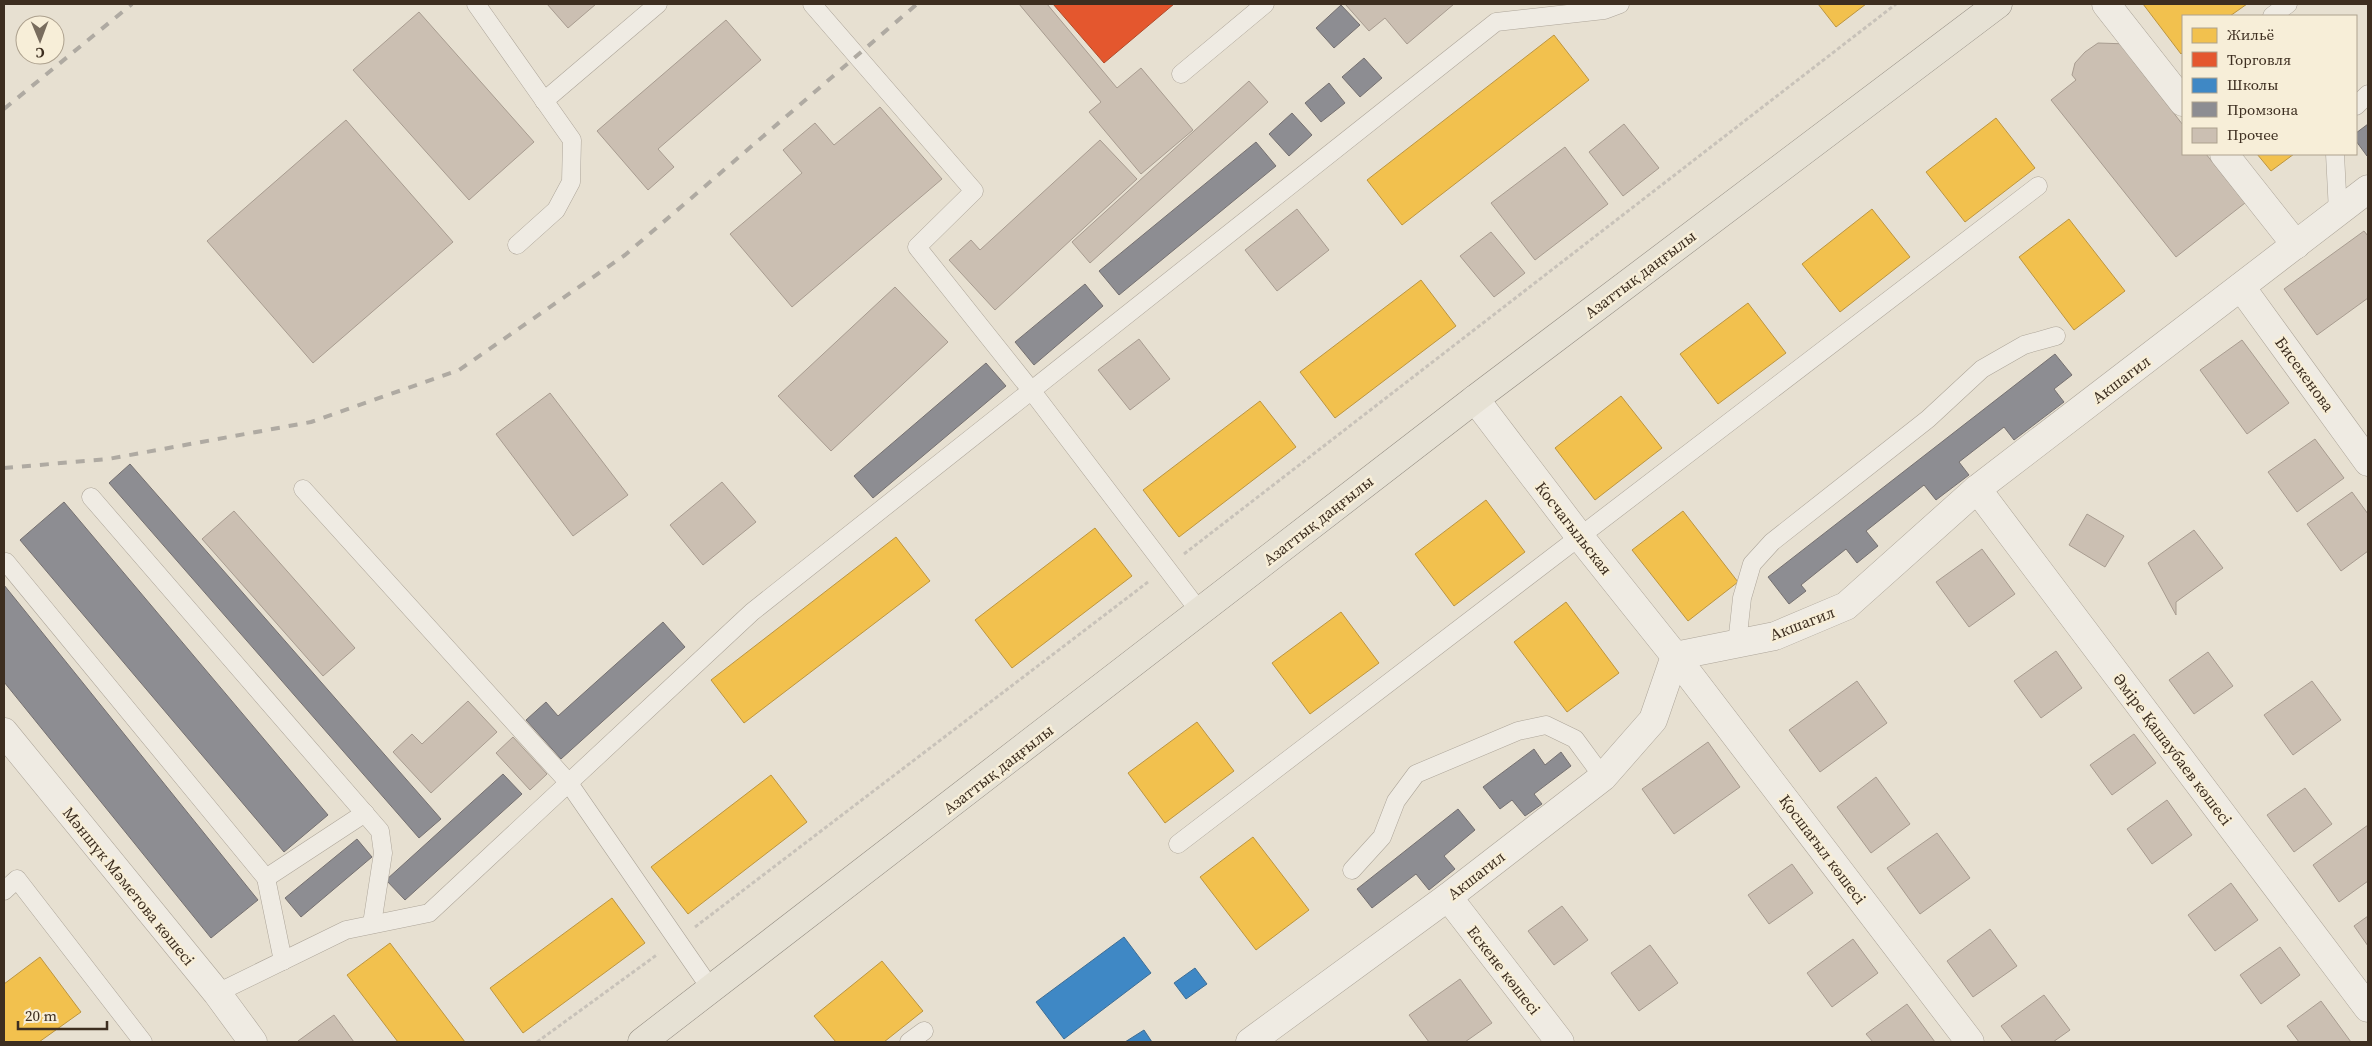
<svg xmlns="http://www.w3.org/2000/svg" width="2372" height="1046" font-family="'Source Serif 4',serif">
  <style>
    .homes { fill: #f2c14e; stroke: #bc9540 }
    .shops { fill: #e4572e; stroke: #b24b2a }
    .schools { fill: #3f88c5; stroke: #3e6d94 }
    .industry { fill: #8d8d92; stroke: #757070 }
    .building { fill: #cbbfb2; stroke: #a89c90 }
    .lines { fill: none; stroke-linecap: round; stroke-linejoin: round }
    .service-casing { stroke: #ada599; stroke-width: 19 }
    .minor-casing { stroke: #ada599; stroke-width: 29 }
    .primary-casing { stroke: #928b80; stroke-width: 29 }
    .path { stroke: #c8c2b9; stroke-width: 3; stroke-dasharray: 4 2.5; stroke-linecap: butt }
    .service { stroke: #efebe3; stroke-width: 18 }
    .minor { stroke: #efebe3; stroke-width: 28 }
    .primary { stroke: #e6e1d4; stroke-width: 28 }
    .rail { stroke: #afaaa2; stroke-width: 4; stroke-dasharray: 9 9; stroke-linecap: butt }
    .labels { text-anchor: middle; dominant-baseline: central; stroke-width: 5; stroke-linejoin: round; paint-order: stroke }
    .street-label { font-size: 16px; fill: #3d2e20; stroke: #f7eed8 }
  </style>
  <rect width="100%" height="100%" fill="#e7e0d1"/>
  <g class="homes">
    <polygon points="1818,4 1866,4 1836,27"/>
    <polygon points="2143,4 2247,4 2230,16 2183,16 2183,52 2181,54"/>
    <polygon points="1554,35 1589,80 1402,225 1367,180"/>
    <polygon points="1996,118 2035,168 1965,222 1926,172"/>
    <polygon points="2257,154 2294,154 2271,171"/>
    <polygon points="1872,209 1910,257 1840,312 1802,264"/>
    <polygon points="2069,219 2125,291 2074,330 2019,257"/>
    <polygon points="1421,280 1456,326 1335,418 1300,372"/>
    <polygon points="1748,303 1786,353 1718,404 1680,354"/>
    <polygon points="1621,396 1662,448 1595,500 1555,448"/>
    <polygon points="1260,401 1296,447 1179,537 1143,490"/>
    <polygon points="1486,500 1525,552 1454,606 1415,554"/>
    <polygon points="1683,511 1738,582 1688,621 1632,550"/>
    <polygon points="1095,528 1132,576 1012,668 975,620"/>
    <polygon points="896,537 930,581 744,723 711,680"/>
    <polygon points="1566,602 1619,673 1567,712 1514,642"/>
    <polygon points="1341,612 1379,663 1310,714 1272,663"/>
    <polygon points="1197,722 1234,771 1165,823 1128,773"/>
    <polygon points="771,775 807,822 688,914 651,867"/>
    <polygon points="1253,837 1309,910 1256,950 1200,877"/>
    <polygon points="612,898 645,943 523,1033 490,988"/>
    <polygon points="390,943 465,1042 398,1042 347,975"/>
    <polygon points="40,957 81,1012 39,1042 4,1042 4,984"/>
    <polygon points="882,961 923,1011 884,1042 836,1042 814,1016"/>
  </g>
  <polygon class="shops" points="1053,4 1174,4 1104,63"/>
  <g class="schools">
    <polygon points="1124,937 1151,973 1064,1039 1036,1002"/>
    <polygon points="1195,968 1207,984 1186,999 1174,983"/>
    <polygon points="1144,1030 1152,1042 1125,1042"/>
  </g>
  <g class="industry">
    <polygon points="1341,5 1360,25 1334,48 1316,28"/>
    <polygon points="1364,58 1382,78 1360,97 1342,77"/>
    <polygon points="1329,83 1345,103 1321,122 1305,103"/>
    <polygon points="1292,113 1312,135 1289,156 1269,134"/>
    <polygon points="2368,124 2368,154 2367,156 2356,141 2356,133"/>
    <polygon points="1256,142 1276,166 1119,295 1099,271"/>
    <polygon points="1085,284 1103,306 1034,365 1015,342"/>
    <polygon points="2055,354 2072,375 2054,389 2064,402 2014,440 2004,427 1959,462 1969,475 1936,500 1924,485 1866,531 1878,546 1857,563 1846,549 1801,585 1806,591 1789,604 1768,577"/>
    <polygon points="986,363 1006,386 873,498 854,476"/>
    <polygon points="130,464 441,819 419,838 109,483"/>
    <polygon points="64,502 328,815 284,852 20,540"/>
    <polygon points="4,585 258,900 211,938 4,682"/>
    <polygon points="663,622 685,647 561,759 526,720 546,702 558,716"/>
    <polygon points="1534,749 1545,765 1561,752 1571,766 1534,794 1542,804 1525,816 1512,800 1500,809 1483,787"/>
    <polygon points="503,774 522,794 405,900 386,880"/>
    <polygon points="1458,809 1475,830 1444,856 1455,869 1429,890 1416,874 1372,908 1357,889"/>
    <polygon points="357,839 372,857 301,917 285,898"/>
  </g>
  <g class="building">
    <polygon points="547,4 596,4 568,28"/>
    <polygon points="1019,4 1047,4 1117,88 1141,68 1193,130 1141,174 1089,112 1101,102"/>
    <polygon points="1345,4 1454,4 1407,44 1385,18 1369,31"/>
    <polygon points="419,12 534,142 469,200 353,70"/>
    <polygon points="726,20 761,60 658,149 674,167 648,190 597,131"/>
    <polygon points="2098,43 2129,44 2139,56 2133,61 2183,125 2183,154 2206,154 2245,203 2176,257 2051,100 2076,80 2072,75 2075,63 2085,52"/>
    <polygon points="1249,81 1268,102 1090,263 1072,242"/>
    <polygon points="880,107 942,179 792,307 730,234 802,173 783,150 815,123 834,145"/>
    <polygon points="346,120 453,242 313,363 207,241"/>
    <polygon points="1624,124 1659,168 1623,196 1589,152"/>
    <polygon points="1100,140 1137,179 995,310 949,260 971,240 980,250"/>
    <polygon points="1565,147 1608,204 1535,260 1491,203"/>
    <polygon points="1297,209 1329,250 1277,291 1245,250"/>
    <polygon points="2364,231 2368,236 2368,298 2317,335 2284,289"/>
    <polygon points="1491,232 1525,273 1494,297 1460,256"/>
    <polygon points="895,287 948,342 831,451 778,396"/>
    <polygon points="1139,339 1170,379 1130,410 1098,370"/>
    <polygon points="2242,340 2289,403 2247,434 2200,370"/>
    <polygon points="550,393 628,495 573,536 496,434"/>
    <polygon points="2315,439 2344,478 2297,512 2268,472"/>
    <polygon points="722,482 756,522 703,565 670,525"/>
    <polygon points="2352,492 2368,514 2368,551 2341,571 2307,524"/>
    <polygon points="234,511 355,648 323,676 202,539"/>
    <polygon points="2087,514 2124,536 2105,567 2069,545"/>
    <polygon points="2194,530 2223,568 2176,602 2176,615 2148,563"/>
    <polygon points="1982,549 2015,594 1969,627 1936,582"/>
    <polygon points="2056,651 2082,688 2041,718 2014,681"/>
    <polygon points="2208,652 2233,686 2194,714 2169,680"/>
    <polygon points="1857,681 1887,723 1820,772 1789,730"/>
    <polygon points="2312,681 2341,720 2293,755 2264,715"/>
    <polygon points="468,701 497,732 431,793 393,752 412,734 422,744"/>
    <polygon points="2134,734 2156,763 2112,795 2090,765"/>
    <polygon points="513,737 547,774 530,790 496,753"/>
    <polygon points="1708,742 1740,787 1674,834 1642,789"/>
    <polygon points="1876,777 1910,824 1871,853 1837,807"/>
    <polygon points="2305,788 2332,824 2294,852 2267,815"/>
    <polygon points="2167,800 2192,835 2152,864 2127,829"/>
    <polygon points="2368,825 2368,881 2339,902 2313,865"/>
    <polygon points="1937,833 1970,878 1920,914 1887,868"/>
    <polygon points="1792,864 1813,893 1769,924 1748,895"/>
    <polygon points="2231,883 2258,920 2215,951 2188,915"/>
    <polygon points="1562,906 1588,940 1554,965 1528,931"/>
    <polygon points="2368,916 2368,946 2354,926"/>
    <polygon points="1990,929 2017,966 1973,997 1947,961"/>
    <polygon points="1853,939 1878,973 1832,1007 1807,973"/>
    <polygon points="1650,945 1678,983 1639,1011 1611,973"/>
    <polygon points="2280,947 2300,975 2261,1004 2240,975"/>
    <polygon points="1460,979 1492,1023 1465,1042 1429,1042 1409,1015"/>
    <polygon points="2044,995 2070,1030 2053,1042 2013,1042 2001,1026"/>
    <polygon points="2321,1001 2351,1042 2299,1042 2287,1026"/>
    <polygon points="1907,1004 1935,1042 1873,1042 1866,1034"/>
    <polygon points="334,1015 354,1042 300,1042 298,1041"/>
  </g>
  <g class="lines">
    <g class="service-casing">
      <g id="service">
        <polyline points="476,4 572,140 571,182 556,210 517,245"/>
        <polyline points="812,4 974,191 917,247 1031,390 1200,612"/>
        <polyline points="2272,16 2288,4"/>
        <polyline points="1181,74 1265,4"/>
        <polyline points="544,101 658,4"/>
        <polyline points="2356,106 2368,94"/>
        <polyline points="2335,154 2338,212"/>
        <polyline points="303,489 568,782 711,989"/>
        <polyline points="91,497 380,831 383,853 372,924"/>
        <polyline points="6,562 266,878 283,961"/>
        <polyline points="1737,644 1742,598 1752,564 1772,542 1928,419 1982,369 2024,345 2056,336"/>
        <polyline points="1178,844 2038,186"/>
        <polyline points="1352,870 1382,837 1396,801 1416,774 1518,731 1546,725 1575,739 1603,777"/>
        <polyline points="266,878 365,813"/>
        <polyline points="4,891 17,879 143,1042"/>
        <polyline points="217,993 346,930 429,913 752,612 1496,22 1604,10 1620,4"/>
        <polyline points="909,1042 924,1031"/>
      </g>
    </g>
    <g class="minor-casing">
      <g id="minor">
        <polyline points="2106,4 2183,102"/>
        <polyline points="2224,154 2296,245"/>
        <polyline points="2241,287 2368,462"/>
        <polyline points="1475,399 1580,537 1675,656 1970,1042"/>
        <polyline points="1977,489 2368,1008"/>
        <polyline points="4,732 217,993 253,1042"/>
        <polyline points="1448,897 1560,1042"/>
        <polyline points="1250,1042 1448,897 1603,777 1653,720 1675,656 1775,636 1846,606 1977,489 2368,189"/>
      </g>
    </g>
    <g class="primary-casing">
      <polyline id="primary" points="642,1042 1475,399 1998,4"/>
    </g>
    <g class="path">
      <polyline points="1184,554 1896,4"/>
      <polyline points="695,927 1148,582"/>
      <polyline points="537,1042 658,954"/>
    </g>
    <use href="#service" class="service"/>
    <use href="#minor" class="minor"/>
    <use href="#primary" class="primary"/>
    <g class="rail">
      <polyline points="4,109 132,4"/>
      <polyline points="4,468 108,459 311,422 459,370 625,255 917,4"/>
    </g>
  </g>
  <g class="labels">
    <g class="street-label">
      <text transform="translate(1640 274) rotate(-37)">Азаттық даңғылы</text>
      <text transform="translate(2305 374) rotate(54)">Бисекенова</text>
      <text transform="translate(2121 379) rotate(-37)">Акшагил</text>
      <text transform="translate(1318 520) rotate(-38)">Азаттық даңғылы</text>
      <text transform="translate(1574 528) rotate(52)">Косчагыльская</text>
      <text transform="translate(1802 623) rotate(-21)">Акшагил</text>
      <text transform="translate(2173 749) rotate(53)">Әміре Қашаубаев көшесі</text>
      <text transform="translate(998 769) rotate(-38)">Азаттық даңғылы</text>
      <text transform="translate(1823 849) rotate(53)">Қосшағыл көшесі</text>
      <text transform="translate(1476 875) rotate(-38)">Акшагил</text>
      <text transform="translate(129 886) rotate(51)">Мәншүк Мәметова көшесі</text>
      <text transform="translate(1504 970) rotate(52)">Ескене көшесі</text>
    </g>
  </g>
  <rect width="2372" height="1046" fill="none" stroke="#3d2e20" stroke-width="10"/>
  <rect x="2182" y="15" width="175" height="140" fill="#f7eed8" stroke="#ada18e"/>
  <rect x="2192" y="28" width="25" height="15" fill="#f2c14e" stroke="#ada18e"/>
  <text x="2227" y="40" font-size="15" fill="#3d2e20">Жильё</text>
  <rect x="2192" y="52" width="25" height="15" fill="#e4572e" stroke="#ada18e"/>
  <text x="2227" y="65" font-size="15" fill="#3d2e20">Торговля</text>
  <rect x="2192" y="78" width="25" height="15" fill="#3f88c5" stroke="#ada18e"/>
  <text x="2227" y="90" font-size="15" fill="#3d2e20">Школы</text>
  <rect x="2192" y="102" width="25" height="15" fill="#8d8d92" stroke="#ada18e"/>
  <text x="2227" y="115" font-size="15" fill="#3d2e20">Промзона</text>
  <rect x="2192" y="128" width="25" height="15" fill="#cbbfb2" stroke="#ada18e"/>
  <text x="2227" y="140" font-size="15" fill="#3d2e20">Прочее</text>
  <g transform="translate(40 40) rotate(179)"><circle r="24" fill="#f7eed8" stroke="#ada18e"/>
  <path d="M0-4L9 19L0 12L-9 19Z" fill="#786c5e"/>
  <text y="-8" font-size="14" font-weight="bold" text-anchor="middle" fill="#3d2e20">С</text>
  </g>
  <path d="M18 1021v8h89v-8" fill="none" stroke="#3d2e20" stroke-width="2.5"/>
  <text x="25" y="1021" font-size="15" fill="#3d2e20" stroke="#f7eed8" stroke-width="4" paint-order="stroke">20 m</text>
</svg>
